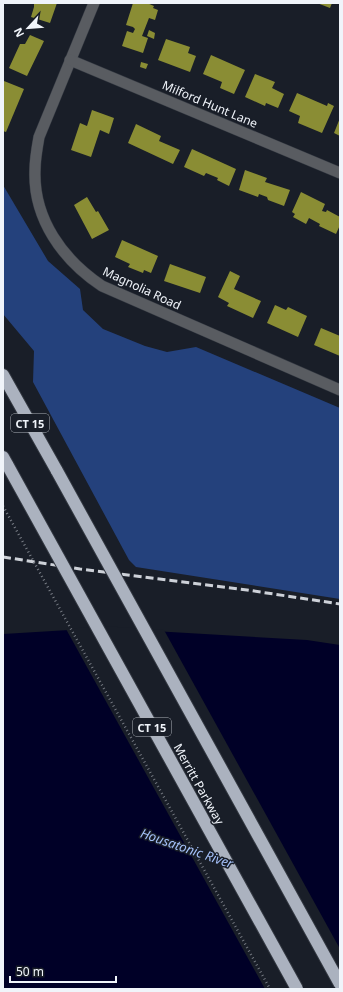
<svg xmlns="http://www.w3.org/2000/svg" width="343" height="992" font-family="'Noto Sans',sans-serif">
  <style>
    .green { fill: #24417c }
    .water { fill: #000027 }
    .pier { fill: #191e28 }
    .building { fill: #8a8d34 }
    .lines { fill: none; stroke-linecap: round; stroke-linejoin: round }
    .minor-casing { stroke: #333841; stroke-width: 12 }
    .motorway-casing { stroke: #333841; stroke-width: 14 }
    .minor { stroke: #595c61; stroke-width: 11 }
    .motorway { stroke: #abb2bf; stroke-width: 12 }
    .rail { stroke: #cdd1d8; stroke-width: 3; stroke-dasharray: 8 4; stroke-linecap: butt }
    .motorway-bridge-casing { stroke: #333841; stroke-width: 14; stroke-linecap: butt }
    .path-bridge { stroke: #7c8089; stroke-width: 2.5; stroke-dasharray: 1 3; stroke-linecap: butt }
    .motorway-bridge { stroke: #abb2bf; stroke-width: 12 }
    .labels { text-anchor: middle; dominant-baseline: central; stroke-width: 3; stroke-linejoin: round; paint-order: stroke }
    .shield { fill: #191e28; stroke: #b0b4bb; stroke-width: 1 }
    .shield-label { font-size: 11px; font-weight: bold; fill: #f0f4fa }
    .street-label { font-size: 12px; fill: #f0f4fa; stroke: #191e28 }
    .water-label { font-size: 13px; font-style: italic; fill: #a3bff7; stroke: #191e28 }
  </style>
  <rect width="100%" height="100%" fill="#191e28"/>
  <polygon class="green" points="3,185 48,261 80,289 83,310 103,329 145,346 167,352 196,347 340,408 340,599 136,567 129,560 33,382 34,351 3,314"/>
  <polygon class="water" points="102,628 307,640 340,645 340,989 3,989 3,634"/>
  <polygon class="pier" points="102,626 164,630 340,949 340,989 265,989 66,629"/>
  <g class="building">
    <polygon points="34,3 57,3 50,23 31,17 34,7"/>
    <polygon points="133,3 147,3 154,6 153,8 158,10 155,20 149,18 142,36 148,38 143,53 122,46 127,31 133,33 135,29 133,27 126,25"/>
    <polygon points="317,3 332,3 330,8"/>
    <polygon points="149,30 155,33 154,39 147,36"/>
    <polygon points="30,35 44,41 27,76 9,68 20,44 25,44"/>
    <polygon points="166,39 190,47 188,53 196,56 190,72 158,60"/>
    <polygon points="211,55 245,70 234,94 220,88 222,82 203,74"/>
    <polygon points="141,62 148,64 146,69 140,67"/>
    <polygon points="255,74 275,82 272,88 284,94 278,108 266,103 265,106 245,97"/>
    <polygon points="4,81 24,89 6,132 3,131"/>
    <polygon points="297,93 327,106 328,103 334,106 322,133 298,123 300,116 289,111"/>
    <polygon points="92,110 114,118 109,134 100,130 91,157 71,150 80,123 87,126"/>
    <polygon points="340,118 340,136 334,133"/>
    <polygon points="136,124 161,136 159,141 180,150 173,164 128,143"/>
    <polygon points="192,149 236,169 229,186 217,180 218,178 206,173 204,176 184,167"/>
    <polygon points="245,170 267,178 265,182 290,190 284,206 268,200 267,197 259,194 258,197 239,190"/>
    <polygon points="301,192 325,204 322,211 326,212 327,210 340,217 340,225 336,234 319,226 320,224 309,218 306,224 293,217 295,214 292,212"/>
    <polygon points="87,197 96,212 98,211 109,230 92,239 74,205"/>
    <polygon points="122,240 158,256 151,273 144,270 143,273 128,267 130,264 115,257"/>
    <polygon points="170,264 206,277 200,293 164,281"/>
    <polygon points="230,271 240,276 234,289 261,301 253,318 227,306 229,303 218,297"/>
    <polygon points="275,305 286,310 288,307 307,316 298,337 267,323"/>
    <polygon points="321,328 340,336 340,356 314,345"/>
  </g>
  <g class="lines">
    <g class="minor-casing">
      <g id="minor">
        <path d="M94,3L39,137C37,148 35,159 35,170C33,219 63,260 102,286L340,390"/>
        <polyline points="70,60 340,173"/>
      </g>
    </g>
    <g class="motorway-casing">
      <g id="motorway">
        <polyline points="3,375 57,471"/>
        <polyline points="3,457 8,466"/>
      </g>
    </g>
    <use href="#minor" class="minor"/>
    <use href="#motorway" class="motorway"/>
    <polyline class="rail" points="3,557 80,569 247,590 340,604"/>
    <g class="motorway-bridge-casing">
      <g id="motorway-bridge">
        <polyline points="8,466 297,989"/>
        <polyline points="57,471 340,984"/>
      </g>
    </g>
    <polyline class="path-bridge" points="3,506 270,989"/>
    <use href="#motorway-bridge" class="motorway-bridge"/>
  </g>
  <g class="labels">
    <g class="shield">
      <rect x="11" y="414" width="38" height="18" rx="3"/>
      <rect x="133" y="718" width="38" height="18" rx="3"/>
    </g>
    <g class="shield-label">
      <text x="30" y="423">CT 15</text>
      <text x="152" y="727">CT 15</text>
    </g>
    <g class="street-label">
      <text transform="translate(210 104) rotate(23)">Milford Hunt Lane</text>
      <text transform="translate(142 288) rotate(25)">Magnolia Road</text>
      <text transform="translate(199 784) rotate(61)">Merritt Parkway</text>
    </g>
    <g class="water-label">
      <text transform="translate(187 848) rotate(19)">Housatonic River</text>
    </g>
  </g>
  <rect width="343" height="992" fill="none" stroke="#f0f4fa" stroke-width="8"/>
  <g transform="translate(28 28) rotate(244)" stroke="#191e28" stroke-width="3" paint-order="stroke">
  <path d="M0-3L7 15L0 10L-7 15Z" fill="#f0f4fa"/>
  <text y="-6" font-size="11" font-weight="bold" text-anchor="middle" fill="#f0f4fa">N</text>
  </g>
  <path d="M10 976v6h106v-6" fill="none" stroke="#f0f4fa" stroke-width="2"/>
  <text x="16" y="976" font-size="12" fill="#f0f4fa" stroke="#191e28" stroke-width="3" paint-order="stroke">50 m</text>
</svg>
